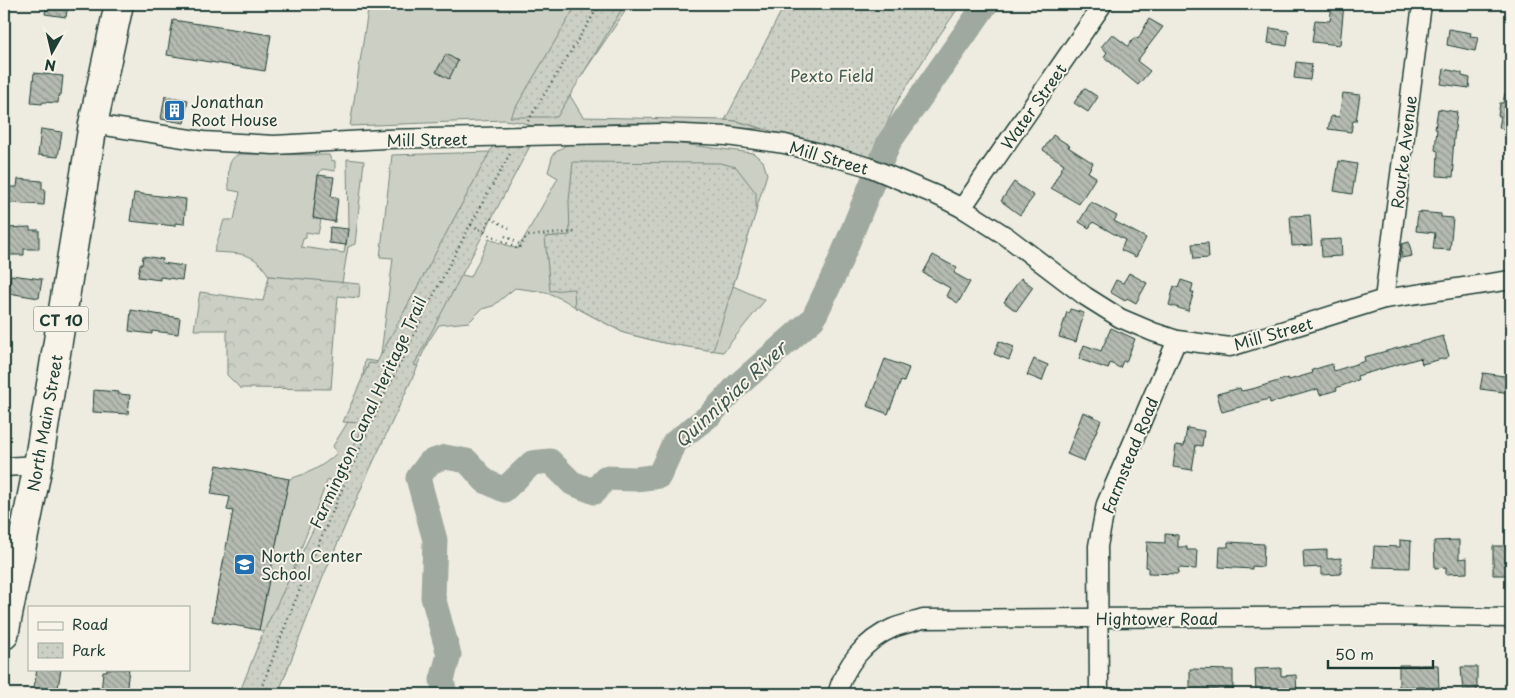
<svg xmlns="http://www.w3.org/2000/svg" width="1515" height="698" font-family="'Playpen Sans',sans-serif">
<style>
.grass{fill:#cccfc4;stroke:#76867c}
.forest{fill:url(#forest-crowns);stroke:#76867c}
.park{fill:url(#park-dots);stroke:#76867c}
.lines{fill:none;stroke-linecap:round;stroke-linejoin:round}
.river{stroke:#9fa99f;stroke-width:25}
.building{fill:url(#building-back-hatch);stroke:#1f3d34}
.street-casing{stroke:#1f3d34;stroke-width:21}
.highway-casing{stroke:#1f3d34;stroke-width:31}
.path{stroke:#1f3d34;stroke-width:2.5;stroke-dasharray:1 4;stroke-linecap:butt}
.street{stroke:#f7f3e8;stroke-width:18}
.highway{stroke:#f7f3e8;stroke-width:28}
.labels{text-anchor:middle;dominant-baseline:central;stroke-width:4;stroke-linejoin:round;paint-order:stroke}
.shield{fill:#f7f3e8;stroke:#60746a;stroke-width:1}
.shield-label{font-size:15px;font-weight:bold;fill:#1f3d34}
.park-label{font-size:16px;fill:#425a51;stroke:#f7f3e8}
.poi-label{font-size:16px;fill:#1f3d34;stroke:#f7f3e8;text-anchor:start}
.street-label{font-size:16px;fill:#1f3d34;stroke:#f7f3e8}
.water-label{font-size:18px;font-style:italic;fill:#3f584f;stroke:#f7f3e8}
</style>
<defs>
<pattern id="forest-crowns" width="20" height="18" patternUnits="userSpaceOnUse" patternTransform="scale(1.25)"><rect width="20" height="18" fill="#cccfc4"/><path d="M2 6a3 3 0 1 1 6 0M12 15a3 3 0 1 1 6 0" fill="none" stroke="#afb3a9"/></pattern>
<pattern id="park-dots" width="8" height="8" patternUnits="userSpaceOnUse" patternTransform="scale(1.25)"><rect width="8" height="8" fill="#cccfc4"/><path d="M2 2h.1M6 6h.1" fill="none" stroke="#afb3a9" stroke-width="1.8" stroke-linecap="round"/></pattern>
<pattern id="building-back-hatch" width="6" height="6" patternUnits="userSpaceOnUse" patternTransform="scale(1.25)"><rect width="6" height="6" fill="#b5bbb0"/><path d="M-1 5l2 2M0 0l6 6M5-1l2 2" fill="none" stroke="#939990"/></pattern>
</defs>
<rect width="100%" height="100%" fill="#eeece1"/>
<filter id="ink" filterUnits="userSpaceOnUse"><feTurbulence type="fractalNoise" baseFrequency=".02" numOctaves="2"/><feDisplacementMap in="SourceGraphic" scale="10" xChannelSelector="R" yChannelSelector="G"/><feConvolveMatrix kernelMatrix="1 2 1 2 8 2 1 2 1" color-interpolation-filters="sRGB"/></filter>
<g filter="url(#ink)">
<g class="grass">
<path d="M369,4H630L569,94L583,117L725,120L737,121L763,129L634,123L532,126L520,122L504,120L350,126Z"/>
<path d="M658,141L753,153L763,161L767,174L733,286L765,300L723,352L664,343L624,333L575,307L564,300L546,292L515,288L493,306L482,309L469,322L439,325L428,342L397,410L449,272L471,277L489,239L518,249L558,178L548,172L553,154L566,145L577,142Z"/>
<path d="M490,152L491,164L336,485L328,479L268,633L259,630L289,479C309,473 321,468 337,453L333,446L359,404L365,360L380,362L393,258L380,257L392,155Z"/>
<path d="M239,154L329,155L331,160L335,161V171L322,169L318,175L313,218L321,220L318,234L306,232V238L303,239L301,247L344,253L348,229L347,159L364,161L355,244L348,247L342,283L269,276C254,251 241,254 214,252C217,241 221,231 224,220H234L240,192L229,190C229,177 225,160 239,154Z"/>
</g>
<path class="forest" d="M269,276L360,284L359,298L338,296L331,389L240,388L227,375V330H194L200,292L263,301Z"/>
<g class="park">
<path d="M577,4H625L557,117H510Z"/>
<path d="M785,4H961L934,43L897,102L870,160L737,121L725,120Z"/>
<path d="M493,146H530L414,365L418,366L364,482L323,577L278,694H239L262,635L365,423L343,422L369,363L376,364Z"/>
<path d="M573,162L720,163L736,167L756,193V212L713,351L664,343L624,333L575,307L574,289L550,291L545,237L570,235L569,201Z"/>
</g>
<g class="lines">
<path class="river" d="M445,694L442,680L449,655L433,597L435,540L418,478L430,462L445,457L467,461L485,481L504,490L532,463L550,461L572,483L595,492L605,478L636,479L659,476L674,443L710,415L738,385L813,319L836,271L889,142L986,4"/>
</g>
<g class="building">
<path d="M47,4H68L66,17L45,14Z"/>
<path d="M1332,4H1344L1340,45L1312,42L1315,20L1330,21Z"/>
<path d="M1149,19L1163,27L1137,61L1150,71L1138,85L1104,57L1107,52L1101,47L1112,34L1128,46L1135,37L1138,39Z"/>
<path d="M173,20L271,35L265,71L167,55Z"/>
<path d="M1270,28L1289,31L1287,46L1268,43Z"/>
<path d="M1449,29L1471,33L1470,36L1478,37L1475,51L1447,45Z"/>
<path d="M446,54L458,61L449,79L436,72Z"/>
<path d="M1296,62L1312,64L1310,80L1294,78Z"/>
<path d="M1444,69L1462,73V76L1470,78L1469,88L1441,84Z"/>
<path d="M34,73L63,76L61,95L59,94L58,103L43,102L42,104L31,103Z"/>
<path d="M1084,88L1098,97L1088,112L1074,103Z"/>
<path d="M1343,93L1360,95L1356,121H1353L1351,132L1328,129L1331,116L1339,117Z"/>
<path d="M1505,93H1511V130L1499,128L1501,116H1498L1500,103H1503Z"/>
<path d="M165,96L188,100L184,123L161,119Z"/>
<path d="M1438,109L1457,112L1454,138L1452,166H1454L1453,177L1437,176L1438,151L1435,150L1437,129H1435Z"/>
<path d="M41,129L62,132L58,157L38,155Z"/>
<path d="M1053,135L1070,146L1068,147L1093,163L1088,172L1096,177L1079,204L1051,188L1064,164L1043,150Z"/>
<path d="M1339,161L1357,164L1352,194L1334,191Z"/>
<path d="M318,175L334,177L331,197L338,198L335,222L313,218Z"/>
<path d="M18,179L42,181V189H45L44,205L9,203L10,187H17Z"/>
<path d="M1014,182L1034,196L1020,215L1001,201Z"/>
<path d="M134,193L186,199L184,224L175,223V226L130,221Z"/>
<path d="M1091,202L1117,216L1114,221L1146,238L1136,257L1121,250L1125,240L1093,222L1089,228L1079,222Z"/>
<path d="M1418,212L1441,214V217L1453,218L1450,250L1433,249L1435,233L1416,231Z"/>
<path d="M1310,215L1312,245L1292,246L1290,216Z"/>
<path d="M30,227V230H39V249H24V255H6L5,228Z"/>
<path d="M330,227L348,229L346,245L329,243Z"/>
<path d="M1341,239L1342,256L1322,257L1321,240Z"/>
<path d="M1409,242L1412,256L1401,258L1402,244Z"/>
<path d="M1208,243L1209,258L1194,259L1192,244Z"/>
<path d="M933,255L957,268L954,273L970,282L958,303L946,296L950,288L923,273Z"/>
<path d="M143,256L163,259L162,263L184,266L182,280L160,277V280L138,277L140,264L142,265Z"/>
<path d="M1129,273L1147,283L1136,303L1127,298L1125,301L1110,292L1116,280L1123,283Z"/>
<path d="M11,275L42,279L39,298L8,293Z"/>
<path d="M1021,278L1033,287L1016,311L1004,302Z"/>
<path d="M1181,280L1193,284L1191,292H1194L1188,311L1169,305L1174,286L1178,288Z"/>
<path d="M1070,309L1084,313L1076,342L1059,337L1067,312L1069,313Z"/>
<path d="M131,310L180,318L178,334L152,331V334L129,331Z"/>
<path d="M1111,328L1135,339L1126,362L1123,361L1120,368L1110,363L1108,369L1079,359L1084,345L1101,351Z"/>
<path d="M1443,336L1449,356L1446,358L1422,364L1420,358L1357,376L1358,380L1336,388L1337,390L1320,395L1318,389L1270,403L1269,399L1222,412L1217,394L1240,388L1241,391L1252,389L1288,378L1289,380L1313,373L1312,370L1332,364L1334,371L1365,361L1364,357Z"/>
<path d="M999,341L1014,347L1009,360L994,354Z"/>
<path d="M885,359L909,368L904,382L901,381L888,414L867,406Z"/>
<path d="M1034,359L1048,365L1042,381L1027,375Z"/>
<path d="M1483,373L1511,377V393L1480,389Z"/>
<path d="M94,390L119,392L118,394L130,395L128,414L93,412Z"/>
<path d="M1083,412L1101,420L1084,461L1067,454Z"/>
<path d="M1187,428L1204,431L1202,446L1196,445L1192,470L1173,467L1176,445L1184,446Z"/>
<path d="M217,465L289,479L259,630L212,621L233,511L227,510L230,497L211,494Z"/>
<path d="M1165,534L1178,535V547H1187V550H1197L1196,569L1179,568L1178,574L1148,573V567H1146L1147,542L1165,543Z"/>
<path d="M1400,540L1411,541L1410,568L1373,567L1374,546L1400,547Z"/>
<path d="M1459,540V559L1467,558V573L1446,574V567L1435,568L1434,541Z"/>
<path d="M1228,542L1264,544L1263,567L1252,566V569L1219,567L1220,547H1228Z"/>
<path d="M1493,546H1506V549H1511V575H1493Z"/>
<path d="M1327,550V559L1341,558V574L1321,575V567L1304,568L1303,551Z"/>
<path d="M1399,665H1438L1439,689H1425V687H1399Z"/>
<path d="M1461,667H1477V694H1463Z"/>
<path d="M1281,668V676L1296,675L1297,694H1256L1255,669Z"/>
<path d="M37,669H61L57,694H33Z"/>
<path d="M107,669H129L126,694H101L103,671H107Z"/>
<path d="M1190,669L1233,670V694H1218V690H1190Z"/>
</g>
<g class="lines">
<defs>
<g id="street">
<path d="M93,124L203,141L274,145L384,139L663,133L727,136L785,144L816,152L869,167L938,196L962,208L1006,236L1085,296L1120,318L1153,332L1177,340L1230,347L1384,299L1511,280"/>
<path d="M962,208L1103,4"/>
<path d="M1384,299L1422,4"/>
<path d="M4,467L38,465"/>
<path d="M837,694C845,665 865,640 893,628C903,624 913,622 923,619L1383,616L1511,618"/>
<path d="M1099,694L1098,546L1106,504L1177,340"/>
</g>
<path id="highway" d="M4,635L38,465L93,124L119,4"/>
</defs>
<use href="#street" class="street-casing"/>
<use href="#highway" class="highway-casing"/>
<g class="path">
<path d="M528,121L600,4"/>
<path d="M471,225L518,249L527,236L575,232"/>
<path d="M484,231L490,218L509,228"/>
<path d="M505,236L521,245"/>
<path d="M259,694C282,634 305,574 331,515C384,391 444,269 511,152"/>
</g>
<use href="#street" class="street"/>
<use href="#highway" class="highway"/>
</g>
</g>
<defs>
<symbol id="building-square" viewBox="-11 -11 22 22"><rect x="-9" y="-9" width="18" height="18" rx="4" fill="#1f6fb2" stroke="#f7f3e8"/><path d="M-4-6H4V6H1V3H-1V6H-4ZM-2.5-4.3h1.7v1.8h-1.7ZM.8-4.3h1.7v1.8H.8ZM-2.5-1h1.7V.8h-1.7ZM.8-1h1.7V.8H.8Z" fill="#fff"/></symbol>
<symbol id="school-square" viewBox="-11 -11 22 22"><rect x="-9" y="-9" width="18" height="18" rx="4" fill="#1f6fb2" stroke="#f7f3e8"/><path d="M0-5L7-2L0 1L-7-2ZM-4 1L0 2.5L4 1V4Q0 6-4 4Z" fill="#fff"/></symbol>
</defs>
<g fill-rule="evenodd">
<use href="#building-square" x="162" y="98" width="25" height="25"/>
<use href="#school-square" x="232" y="552" width="25" height="25"/>
</g>
<g class="labels">
<rect class="shield" x="33.5" y="306.5" width="55" height="25" rx="4"/>
<g class="shield-label">
<text x="61" y="319">CT 10</text>
</g>
<g class="park-label">
<text x="832" y="75">Pexto Field</text>
</g>
<g class="poi-label">
<text x="191" y="101">Jonathan<tspan x="191" dy="18">Root House</tspan></text>
<text x="261" y="555">North Center<tspan x="261" dy="18">School</tspan></text>
</g>
<g class="street-label">
<text transform="translate(1033 106) rotate(-55)">Water Street</text>
<text transform="translate(427 139) rotate(-1)">Mill Street</text>
<text transform="translate(1403 152) rotate(-83)">Rourke Avenue</text>
<text transform="translate(829 157) rotate(16)">Mill Street</text>
<text transform="translate(1273 333) rotate(-16)">Mill Street</text>
<text transform="translate(367 412) rotate(-65)">Farmington Canal Heritage Trail</text>
<text transform="translate(44 423) rotate(-80)">North Main Street</text>
<text transform="translate(1129 455) rotate(-68)">Farmstead Road</text>
<text x="1157" y="618">Hightower Road</text>
</g>
<g class="water-label">
<text transform="translate(730 394) rotate(-43)">Quinnipiac River</text>
</g>
</g>
<rect width="1515" height="698" fill="none" stroke="#f7f3e8" stroke-width="20"/>
<rect x="10" y="10" width="1495" height="678" fill="none" stroke="#1f3d34" stroke-width="2" filter="url(#ink)"/>
<rect x="28" y="606" width="162" height="65" fill="#f7f3e8" stroke="#a1aaa0"/>
<rect x="38" y="622" width="25" height="8" fill="#f7f3e8" stroke="#a1aaa0"/>
<text x="72" y="630" font-size="15" fill="#1f3d34">Road</text>
<rect x="38" y="643" width="25" height="15" fill="url(#park-dots)" stroke="#a1aaa0"/>
<text x="72" y="656" font-size="15" fill="#1f3d34">Park</text>
<g transform="translate(52 52) rotate(188)" stroke="#f7f3e8" stroke-width="4" paint-order="stroke">
<path d="M0-4L9 19L0 12L-9 19Z" fill="#1f3d34"/>
<text y="-8" font-size="14" font-weight="bold" text-anchor="middle" fill="#1f3d34">N</text>
</g>
<path d="M1328 660v8h105v-8" fill="none" stroke="#1f3d34" stroke-width="2.5"/>
<text x="1335" y="660" font-size="15" fill="#1f3d34" stroke="#f7f3e8" stroke-width="4" paint-order="stroke">50 m</text>
</svg>
